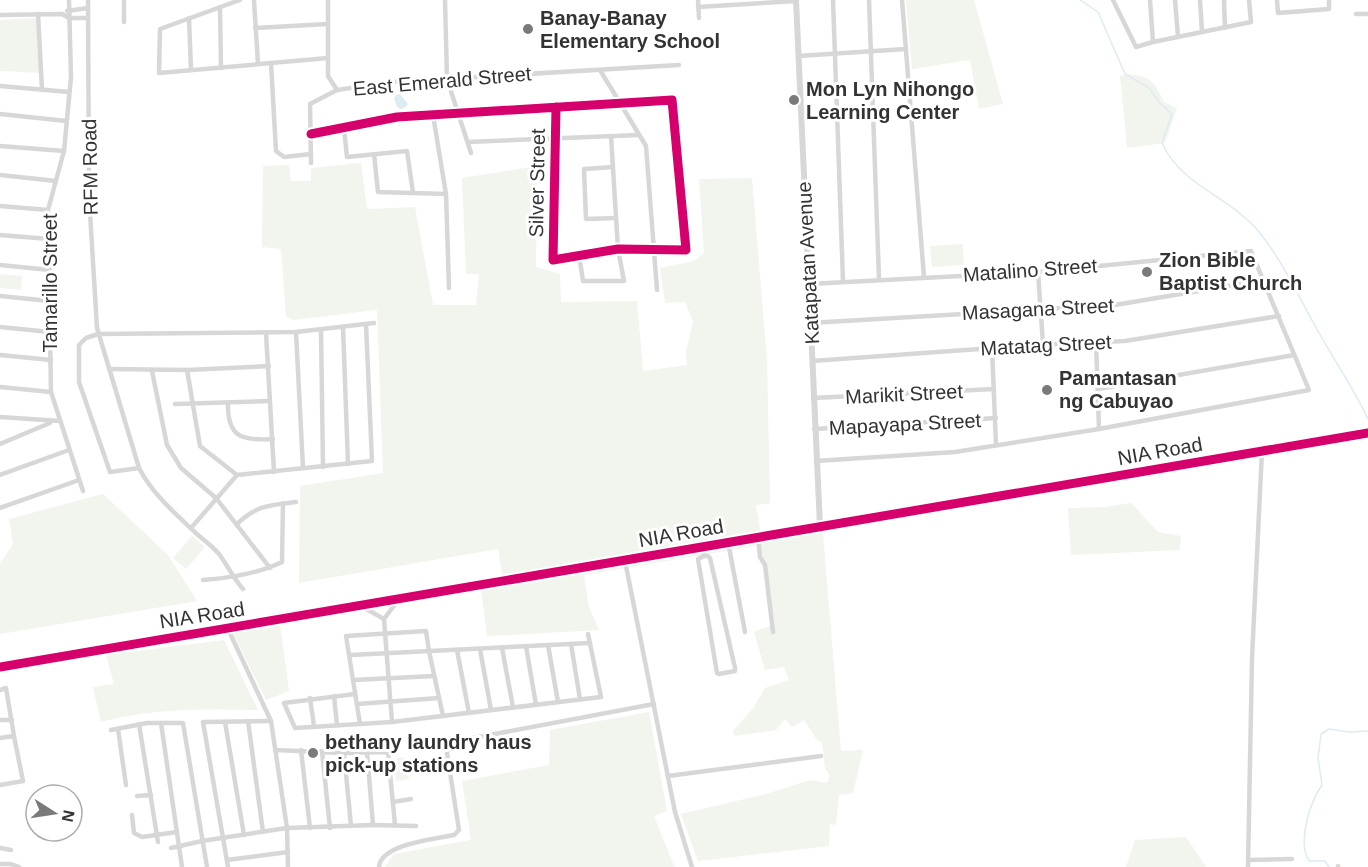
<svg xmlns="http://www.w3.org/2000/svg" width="1368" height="867" font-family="Helvetica,sans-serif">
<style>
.green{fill:#f1f5ed}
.water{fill:#ddebf3}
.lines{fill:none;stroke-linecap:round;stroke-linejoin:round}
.stream{stroke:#ddebf3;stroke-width:1.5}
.minor{stroke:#d7d7d7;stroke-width:4.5}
.tertiary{stroke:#d7d7d7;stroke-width:6}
.cycleway-casing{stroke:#fff;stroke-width:13}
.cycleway{stroke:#d6006c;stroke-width:9}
.poi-dot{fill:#7a7a7a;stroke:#fff;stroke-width:2}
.labels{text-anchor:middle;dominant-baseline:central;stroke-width:6;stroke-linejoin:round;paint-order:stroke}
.poi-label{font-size:20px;font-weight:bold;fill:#333;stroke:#fff;text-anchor:start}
.street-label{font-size:20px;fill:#333;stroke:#fff}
</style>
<rect width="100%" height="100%" fill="#fff"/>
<g class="green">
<path d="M906,0H974L1003,104L979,109L970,60L912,69Z"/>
<path d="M37,18L40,73L0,71V20Z"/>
<path d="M1128,74C1152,77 1154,81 1164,102L1177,108L1165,143L1127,148L1120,76Z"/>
<path d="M361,163L367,209L415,207L433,305H476L479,274H466L462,178L537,166L536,267L560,274L561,302L637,301L643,371L687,365L686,352L693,321L685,302L665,303L660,268C678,263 690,266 704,253L699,179L752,178L767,360L770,503L756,505L762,540L817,530L823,534L841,751L863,750L853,793L839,795L836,825L830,824L829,846L698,861L681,814L766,794L810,780L827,783L830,776L825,768L822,742L817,740L804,720L792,727L785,719L776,730L734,736L733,731L754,707L765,688L789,680L784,667L765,670L754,632L772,625L761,545L584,575L589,608L599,630L487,636L481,589L504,585L498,549L299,583L300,486L383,473L377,310L293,320L286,316L281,249L262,247L263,166L289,165L291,181H311V168Z"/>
<path d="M963,244L964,265L932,267L930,246Z"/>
<path d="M0,274L22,276L21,290L0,288Z"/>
<path d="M103,494L168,555L197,601L0,634V564L13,544L9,519Z"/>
<path d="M1131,503L1158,532L1181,536L1180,550L1071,555L1068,508L1104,507Z"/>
<path d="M192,536L205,547L186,569L173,558Z"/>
<path d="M280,624L289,691L266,700L232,631Z"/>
<path d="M224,640L258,710C205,709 153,708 101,722L93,687L114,684L106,655Z"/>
<path d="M649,712L667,811L654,816L674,866L677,867H385L394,854L471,840L462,781L549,765L550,730Z"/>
<path d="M405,757L409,779L396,781L392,759Z"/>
<path d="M1186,837L1206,867H1126L1135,840Z"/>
</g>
<path class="water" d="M400,94L408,104L406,107L401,109L397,107L394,98L396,95Z"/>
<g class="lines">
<g class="stream">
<path d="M1080,0L1098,12L1125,74L1149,88L1160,103L1172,114L1162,143C1181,186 1231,197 1259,232C1283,261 1299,298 1318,331C1334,360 1354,389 1368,419"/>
<path d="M0,662L625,555"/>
<path d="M1329,867L1325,861H1309C1297,842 1310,802 1322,785L1318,758L1321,734L1329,729L1349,732L1368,731"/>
</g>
<g class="minor">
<path d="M69,0L71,77L64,151L48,210L51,392L83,491"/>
<path d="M88,0L89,196L97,328L139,468C153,495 176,514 198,535C205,541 213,547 219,554C228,566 233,578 243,589"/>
<path d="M124,0V22"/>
<path d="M240,0L160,29L159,73L328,58"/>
<path d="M254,0L258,64"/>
<path d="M328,0V76L337,90"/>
<path d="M445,0L447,79L471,153"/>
<path d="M698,0L699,18"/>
<path d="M833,0L843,281"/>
<path d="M869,0L879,279"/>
<path d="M902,0L924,277"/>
<path d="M1113,0L1136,47L1153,42L1251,22L1249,0"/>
<path d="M1150,0L1153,42"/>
<path d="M1175,0L1178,37"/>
<path d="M1200,0L1202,32"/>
<path d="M1224,0L1225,28"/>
<path d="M1277,0L1278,13L1329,9V0"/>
<path d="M220,7L221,68"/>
<path d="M698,7L796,1"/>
<path d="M67,11L88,8"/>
<path d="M38,14L42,90"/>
<path d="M1356,14H1368"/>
<path d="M0,15L62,14L69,18H88"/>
<path d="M189,18L191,70"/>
<path d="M255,28L328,24"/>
<path d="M798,56L906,49"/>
<path d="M271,63L276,151L284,157L311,154"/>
<path d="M600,70L646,146L657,290"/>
<path d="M0,86L69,92"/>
<path d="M0,114L66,121"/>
<path d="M433,115L446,194L449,288"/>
<path d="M344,128L347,157L407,151L413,193"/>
<path d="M311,134L397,117L672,100L686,250L618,249L553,260L556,107"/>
<path d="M468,142L639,135"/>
<path d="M0,146L64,151"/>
<path d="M374,154L378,192L446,194"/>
<path d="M311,163L310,104L337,90L392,82L679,65"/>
<path d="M613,167L584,169L586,219L616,218"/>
<path d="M0,175L56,181"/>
<path d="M0,206L48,210"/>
<path d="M0,235L49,239"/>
<path d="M579,255L583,281H624L618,249L611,136"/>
<path d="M0,265L50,270"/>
<path d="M1038,272L1043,344"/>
<path d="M809,284L1038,272L1251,251L1309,390L1099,429L955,452L816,461"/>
<path d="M0,296L50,301"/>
<path d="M810,323L1115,305L1264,280"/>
<path d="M0,327L50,332"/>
<path d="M343,327L348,464"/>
<path d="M321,330L323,467"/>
<path d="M296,332L303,468"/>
<path d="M266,333L274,472"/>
<path d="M1096,342L1099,429"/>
<path d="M992,348L996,445"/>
<path d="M0,355L51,360"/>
<path d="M812,361L1036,345L1125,341L1279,316"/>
<path d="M109,369L187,370L269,366"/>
<path d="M187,370L200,446L237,475"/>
<path d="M152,371L167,445L181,468L216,498L270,568"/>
<path d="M0,387L51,392"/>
<path d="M1098,389L1294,355"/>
<path d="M813,398L994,389"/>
<path d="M228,403C227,438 243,441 273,439"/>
<path d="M175,404L270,401"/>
<path d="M0,417L60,421"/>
<path d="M814,429L996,418"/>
<path d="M0,444L50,423"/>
<path d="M139,468L110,472L79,382V345L86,338L98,334L296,332L374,323"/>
<path d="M0,475L69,450"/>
<path d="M0,508L79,480"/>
<path d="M237,524C257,505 270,505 296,502"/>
<path d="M191,528L237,475L372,461L366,324"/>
<path d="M758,537L760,557L765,565L773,632"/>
<path d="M728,542L745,632"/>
<path d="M702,547L704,556H708L710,558L735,668V671L719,674L717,673L698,559L704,556"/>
<path d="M625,561L675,812L692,867"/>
<path d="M203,580C231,578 257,574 282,562L283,503"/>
<path d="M361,606L384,619L399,599"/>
<path d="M384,619L392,722"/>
<path d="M228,629L271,721L287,828L288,867"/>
<path d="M571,644L580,699"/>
<path d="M548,645L558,702"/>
<path d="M526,646L536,705"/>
<path d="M502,648L513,707"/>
<path d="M480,649L491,710"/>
<path d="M457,650L469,713"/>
<path d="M351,655L590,643"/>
<path d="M353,680L434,676"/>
<path d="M0,690L6,688L14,736"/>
<path d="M355,694L284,703L295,728L392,722L601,697L588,634"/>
<path d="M334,696L337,725"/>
<path d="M310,698L314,726"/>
<path d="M357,704L439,698"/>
<path d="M0,720H12"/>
<path d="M248,721L263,832"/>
<path d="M225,722L244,835"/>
<path d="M161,723L182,867"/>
<path d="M139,724L158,842"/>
<path d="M360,724L346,636L426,631L429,651L443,716"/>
<path d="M118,729L126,785"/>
<path d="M111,730L147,723H183L207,867"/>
<path d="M0,738L14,736L23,781L0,785"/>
<path d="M275,750L344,753L388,752L395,825"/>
<path d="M301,750L310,828"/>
<path d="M322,751L330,828"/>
<path d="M367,752L373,825"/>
<path d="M344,753L351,826"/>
<path d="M668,776L821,756"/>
<path d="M137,796L151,795"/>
<path d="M393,802L411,799"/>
<path d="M132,815L134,833L142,837L177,832"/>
<path d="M0,848L11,850"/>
<path d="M171,848L202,841L287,828L373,825L416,826"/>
<path d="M227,860L288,852"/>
<path d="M1248,860L1292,859"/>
<path d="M0,864H11L19,867"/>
<path d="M1338,866V867"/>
<path d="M228,867L203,722L271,721"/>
<path d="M379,867C381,844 435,839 454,835L459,830L447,753L452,742L654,704"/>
<path d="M1248,867L1252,658L1262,451"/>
</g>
<g class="tertiary">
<path d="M796,0L820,526"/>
<path d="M0,667L1368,433"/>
</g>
<defs>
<g id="cycleway">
<path d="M311,134L397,117L672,100L686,250L618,249L553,260L556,107"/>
<path d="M0,667L1368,433"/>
</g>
</defs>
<use href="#cycleway" class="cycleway-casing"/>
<use href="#cycleway" class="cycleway"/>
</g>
<g class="poi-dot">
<circle cx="528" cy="29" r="6"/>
<circle cx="794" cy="100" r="6"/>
<circle cx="1147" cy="272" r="6"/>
<circle cx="1047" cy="390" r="6"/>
<circle cx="313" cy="753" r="6"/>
</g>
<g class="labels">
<g class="poi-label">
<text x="540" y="18">Banay-Banay<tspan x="540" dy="23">Elementary School</tspan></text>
<text x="806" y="89">Mon Lyn Nihongo<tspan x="806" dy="23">Learning Center</tspan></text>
<text x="1159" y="260">Zion Bible<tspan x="1159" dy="23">Baptist Church</tspan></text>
<text x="1059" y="378">Pamantasan<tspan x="1059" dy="23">ng Cabuyao</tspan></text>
<text x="325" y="742">bethany laundry haus<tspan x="325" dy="23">pick-up stations</tspan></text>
</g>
<g class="street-label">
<text transform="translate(442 81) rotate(-5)">East Emerald Street</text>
<text transform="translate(90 167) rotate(-91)">RFM Road</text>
<text transform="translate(537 183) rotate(-89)">Silver Street</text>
<text transform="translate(808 263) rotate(-93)">Katapatan Avenue</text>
<text transform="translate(1030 270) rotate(-4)">Matalino Street</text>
<text transform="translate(50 283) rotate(-90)">Tamarillo Street</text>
<text transform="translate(1038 309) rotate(-3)">Masagana Street</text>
<text transform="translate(1046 345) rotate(-3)">Matatag Street</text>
<text transform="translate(904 394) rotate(-3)">Marikit Street</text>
<text transform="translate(905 424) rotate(-3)">Mapayapa Street</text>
<text transform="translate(1160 451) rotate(-10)">NIA Road</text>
<text transform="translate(681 533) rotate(-10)">NIA Road</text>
<text transform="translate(202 615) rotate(-9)">NIA Road</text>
</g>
</g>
<g transform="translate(54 813) rotate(102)"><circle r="28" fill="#ffffff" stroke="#adadad" stroke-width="1.5"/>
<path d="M0-4.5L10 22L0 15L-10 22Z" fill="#7a7a7a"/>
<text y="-9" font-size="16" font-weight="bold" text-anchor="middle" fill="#333333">N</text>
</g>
</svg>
